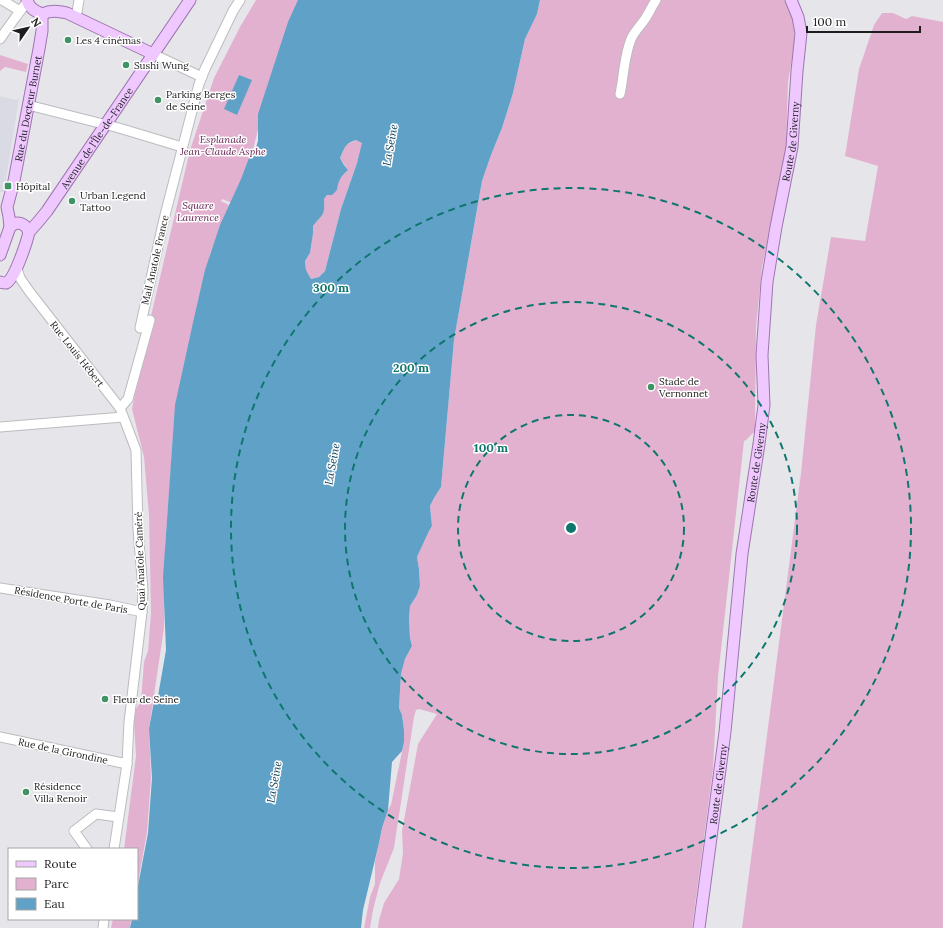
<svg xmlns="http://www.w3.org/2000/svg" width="943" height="928" font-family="Lora,serif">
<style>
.built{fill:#dadae5}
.green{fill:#e3b1d0}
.water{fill:#60a1c8;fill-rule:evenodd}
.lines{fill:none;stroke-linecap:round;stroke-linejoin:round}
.minor-casing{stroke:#bcbbbf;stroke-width:11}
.major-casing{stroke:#9e75b0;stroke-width:13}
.minor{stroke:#fff;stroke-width:9}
.major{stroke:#eec8ff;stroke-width:11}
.ring{fill:none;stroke:#0f766e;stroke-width:2;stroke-dasharray:7 5}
.poi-dot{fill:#3f9365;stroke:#fff;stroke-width:1.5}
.labels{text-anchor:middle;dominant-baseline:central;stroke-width:3;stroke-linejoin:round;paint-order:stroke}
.poi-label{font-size:10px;fill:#1d1d1e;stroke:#fff;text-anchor:start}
.street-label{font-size:10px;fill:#1d1d1e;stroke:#fff}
.park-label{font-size:10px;font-style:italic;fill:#662052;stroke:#fff}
.water-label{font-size:11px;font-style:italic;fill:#003852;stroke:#fff}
.centre{fill:#0f766e;stroke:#fff;stroke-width:2}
.ring-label{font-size:12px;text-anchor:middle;font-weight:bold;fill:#0f766e;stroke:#fff;stroke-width:3;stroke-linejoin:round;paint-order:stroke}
</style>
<rect width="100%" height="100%" fill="#e6e6ea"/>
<path class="built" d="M0,96L16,100L19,98L4,192H0Z"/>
<g class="green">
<path d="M256,0H299L264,105L252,154L232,203L222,199L221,201L229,205L210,254L174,424L165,549L164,628L149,729L151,778L147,832L137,888V849H124L136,756L134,722L136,709L141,701L144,662L148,651L151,613L149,515L144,457L132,409L150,320L190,150L214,78L240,27Z"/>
<path d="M540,0H784L793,20L795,40L788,82L786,151L762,267L756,327L755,431L746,440L744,441L718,677L713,769L692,928H378L379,920L384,903L399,879L403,853L402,831L418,744L437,714L419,709L416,710L414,717L394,848L380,883L373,910L370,928H364L370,897L375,884V861L379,843L382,828L388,810L391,805L404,742V730L402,715L399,708L401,674L405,659L412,646L410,638L409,618L410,606L417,595L420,586L419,569L417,557L429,531L432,526L430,506L434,498L441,487L454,340L482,181L491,155L502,128L513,93L525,39L537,14Z"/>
<path d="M882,13H893L906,19L912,16L943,22V928H742L801,473L816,325L831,237L865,241L878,166L845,156L859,69L874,25Z"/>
<path d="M0,55L28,64L26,72L5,67L0,71Z"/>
<path d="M356,140L363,143L357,163L341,209L325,271L319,277L311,279L306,270L305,261L310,253L313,234V226C323,213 325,217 324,199L342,176L348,170L340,158L346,145Z"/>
<path d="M113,919H131L130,928H111Z"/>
</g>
<g class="water">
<path d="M298,0H540L537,14L525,39L513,93L502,128L491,155L482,181L454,340L441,487L434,498L430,506L432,526L429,531L417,557L419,569L420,586L417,595L410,606L409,618L410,638L412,646L405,659L401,674L399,708L402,715L404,730V742L402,751L392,762L388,810L382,828L379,843L363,910L361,928H130L132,919H137V891L148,833L152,778L149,729L154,701L158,696L166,650L163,577L175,405L194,318L205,270L220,225L241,179L249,158L254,154L258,141V114L288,22ZM356,140L362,143L357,163L341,209L325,271L319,277L311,279L306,270L305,261L310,253L313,234V226C323,213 325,217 324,199L327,195H332L337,190C338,181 341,176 348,170L344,165L340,158C345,148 344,144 356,140Z"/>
<path d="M239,75L252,80L237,115L224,109Z"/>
</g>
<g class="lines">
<defs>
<g id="minor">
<path d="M2,0L20,11"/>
<path d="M75,16L77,12L79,0"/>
<path d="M0,39L15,18L27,2"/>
<path d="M153,54L202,77"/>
<path d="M620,94C624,76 624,54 632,37C636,30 641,25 645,19C649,13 652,6 656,0"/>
<path d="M28,105L119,128L182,147"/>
<path d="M17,268L20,278L29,291L120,408L136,450L138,530L143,590L142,612L129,722L127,764L114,849"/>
<path d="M120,408L128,399L150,320L140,328L164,219L199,84L205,69L233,11L240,0"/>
<path d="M0,427L123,417"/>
<path d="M0,588L110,605L142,612"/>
<path d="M0,737L127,764"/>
<path d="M87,849L74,831L96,814L118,817"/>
<path d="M103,928L104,919"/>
</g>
<g id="major">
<path d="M27,0C29,8 35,11 42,14C51,10 58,11 67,13L153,54"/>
<path id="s1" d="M10,227L9,217L7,207L14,181L39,49L42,31V14"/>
<path id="s2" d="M29,232L38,222L47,211L190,0"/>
<path d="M0,255L10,227C17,220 25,223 29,232C27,241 15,279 6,283C4,283 2,283 0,282"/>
<path id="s3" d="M699,928L725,732L742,554L759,444L764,405L762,355L767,282L776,227L792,147L797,71L801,33L798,17L791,0"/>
</g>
</defs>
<use href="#minor" class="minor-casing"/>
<use href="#major" class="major-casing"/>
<use href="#minor" class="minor"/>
<use href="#major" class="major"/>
</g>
<g class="ring">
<circle cx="571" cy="528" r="113"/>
<circle cx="571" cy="528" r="226"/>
<circle cx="571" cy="528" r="340"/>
</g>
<g class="poi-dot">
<circle cx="68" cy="40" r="4"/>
<circle cx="126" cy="65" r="4"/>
<circle cx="158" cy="100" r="4"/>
<rect x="4" y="182" width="8" height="8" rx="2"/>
<circle cx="72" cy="201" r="4"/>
<circle cx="651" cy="387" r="4"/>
<circle cx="105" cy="699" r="4"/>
<circle cx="26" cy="792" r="4"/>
</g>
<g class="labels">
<g class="poi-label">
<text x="76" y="40">Les 4 cinémas</text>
<text x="134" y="65">Sushi Wung</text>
<text x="166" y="94">Parking Berges<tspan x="166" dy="12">de Seine</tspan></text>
<text x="16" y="186">Hôpital</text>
<text x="80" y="195">Urban Legend<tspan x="80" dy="12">Tattoo</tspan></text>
<text x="659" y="381">Stade de<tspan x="659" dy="12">Vernonnet</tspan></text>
<text x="113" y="699">Fleur de Seine</text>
<text x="34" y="786">Résidence<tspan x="34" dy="12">Villa Renoir</tspan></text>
</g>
<g class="street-label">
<text stroke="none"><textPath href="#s1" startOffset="121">Rue du Docteur Burnet</textPath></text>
<text stroke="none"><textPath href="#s2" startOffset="116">Avenue de l'Île-de-France</textPath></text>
<text stroke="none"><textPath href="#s3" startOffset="793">Route de Giverny</textPath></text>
<text transform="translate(155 260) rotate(-77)">Mail Anatole France</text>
<text transform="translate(77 354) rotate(52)">Rue Louis Hébert</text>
<text stroke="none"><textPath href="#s3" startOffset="469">Route de Giverny</textPath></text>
<text transform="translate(140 561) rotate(-92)">Quai Anatole Caméré</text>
<text transform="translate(71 600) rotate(10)">Résidence Porte de Paris</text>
<text transform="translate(63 751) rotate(12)">Rue de la Girondine</text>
<text stroke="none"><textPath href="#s3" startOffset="145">Route de Giverny</textPath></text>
</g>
<g class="park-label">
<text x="223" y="139">Esplanade<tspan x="223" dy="12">Jean-Claude Asphe</tspan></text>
<text x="198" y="205">Square<tspan x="198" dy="12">Laurence</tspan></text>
</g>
<g class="water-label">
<text transform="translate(390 145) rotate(-80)">La Seine</text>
<text transform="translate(332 464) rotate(-80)">La Seine</text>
<text transform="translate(274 782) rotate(-80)">La Seine</text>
</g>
</g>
<circle cx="571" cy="528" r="6" class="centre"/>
<g class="ring-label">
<text x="331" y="292">300 m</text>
<text x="411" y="372">200 m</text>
<text x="491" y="452">100 m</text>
</g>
<rect x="8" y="848" width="130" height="72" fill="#ffffff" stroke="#a5a5a5"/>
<rect x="16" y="861" width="20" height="6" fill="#eec8ff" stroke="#a5a5a5"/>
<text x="44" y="868" font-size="12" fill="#1d1d1e">Route</text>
<rect x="16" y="878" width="20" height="12" fill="#e3b1d0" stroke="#a5a5a5"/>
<text x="44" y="888" font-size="12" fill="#1d1d1e">Parc</text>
<rect x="16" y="898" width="20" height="12" fill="#60a1c8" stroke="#a5a5a5"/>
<text x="44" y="908" font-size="12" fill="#1d1d1e">Eau</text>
<g transform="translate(28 28) rotate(56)" stroke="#ffffff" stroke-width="3" paint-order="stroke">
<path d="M0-3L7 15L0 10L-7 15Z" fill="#1d1d1e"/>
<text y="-6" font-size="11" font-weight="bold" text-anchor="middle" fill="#1d1d1e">N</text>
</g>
<path d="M807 26v6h113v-6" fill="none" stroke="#1d1d1e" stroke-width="2"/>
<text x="813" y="26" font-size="12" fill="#1d1d1e" stroke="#ffffff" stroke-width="3" paint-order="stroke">100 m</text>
</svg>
